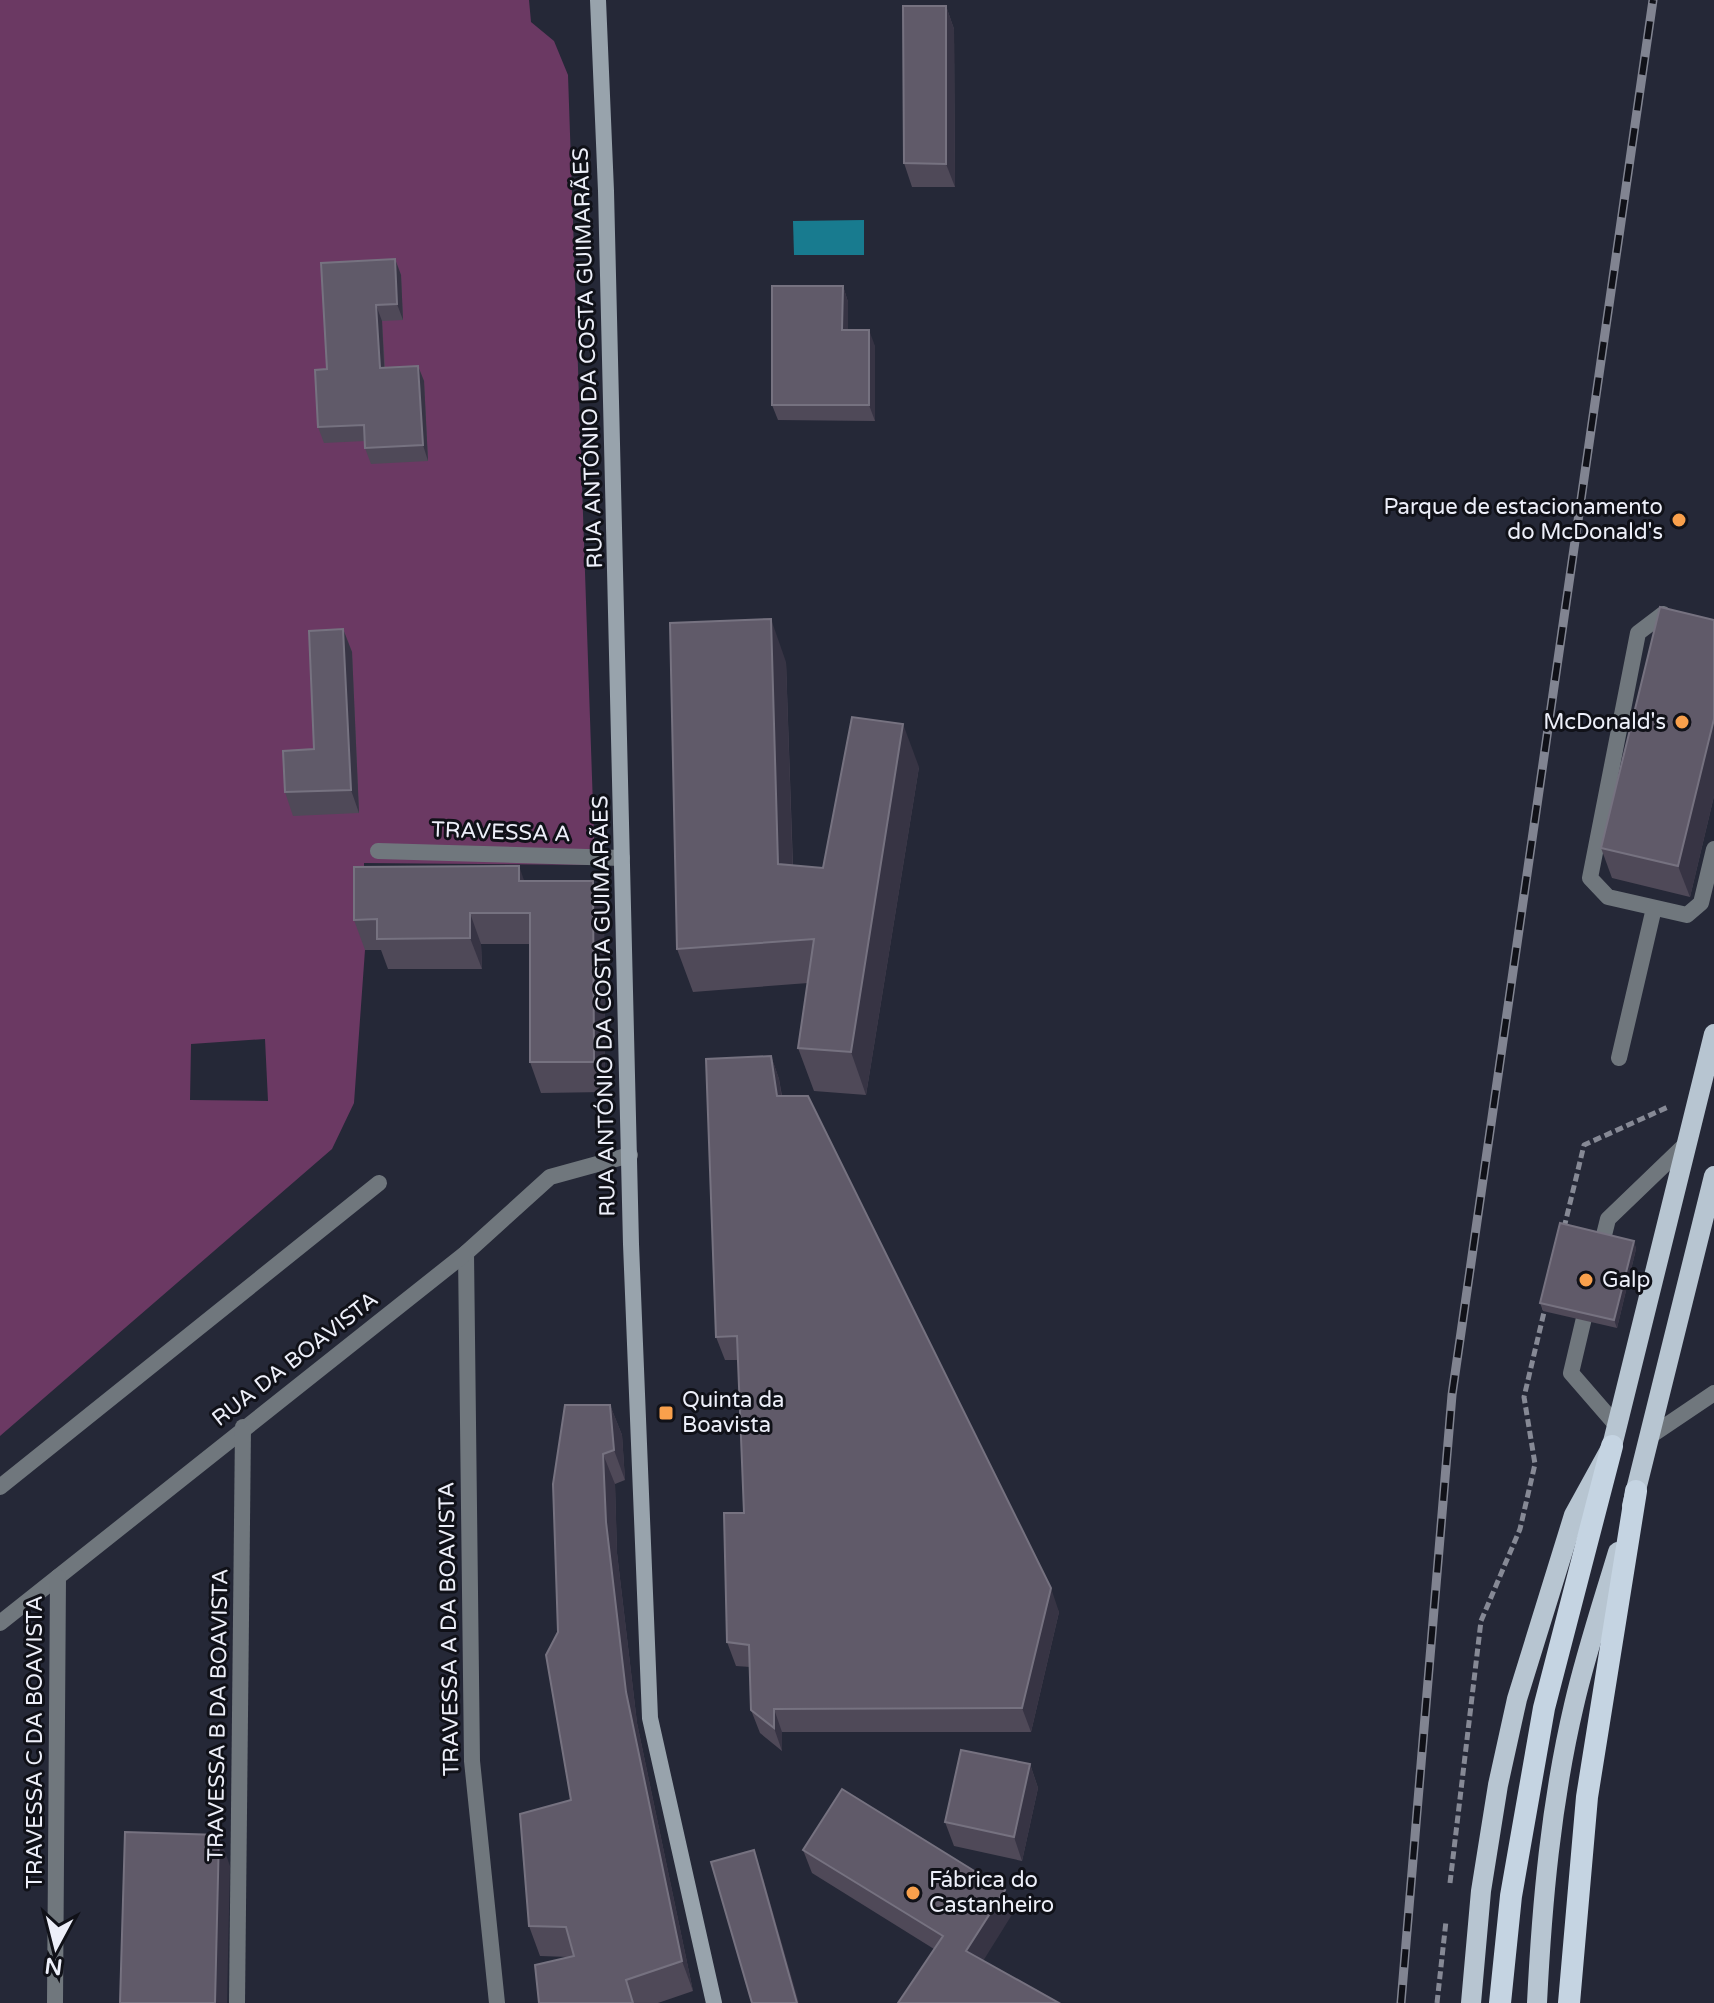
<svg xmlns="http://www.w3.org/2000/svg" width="1714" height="2003" font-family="'Varela Round',sans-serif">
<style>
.green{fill:#6b3963;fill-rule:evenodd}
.water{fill:#187b8f}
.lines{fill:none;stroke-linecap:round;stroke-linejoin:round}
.path{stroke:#868995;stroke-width:5;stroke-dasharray:8 4;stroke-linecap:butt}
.service{stroke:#70777d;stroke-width:16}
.minor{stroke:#70777d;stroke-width:16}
.secondary{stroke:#98a3ac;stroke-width:16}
.primary{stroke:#b7c5d1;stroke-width:20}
.trunk{stroke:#c5d4e2;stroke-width:22}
.rail-casing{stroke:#818491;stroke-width:9}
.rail{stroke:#101118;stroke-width:6;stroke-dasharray:18;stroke-linecap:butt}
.wall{fill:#4f4958}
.shaded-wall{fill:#373444}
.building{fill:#605a69;stroke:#767280;stroke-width:2}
.poi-dot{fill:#f9a04c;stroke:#101118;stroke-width:3}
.labels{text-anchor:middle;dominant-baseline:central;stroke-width:6;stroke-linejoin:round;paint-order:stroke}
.street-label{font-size:22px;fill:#edeff9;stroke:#101118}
.poi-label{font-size:22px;fill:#edeff9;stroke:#101118;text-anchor:start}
</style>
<rect width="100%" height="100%" fill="#252837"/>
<path class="green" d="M0,0H529L531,22L554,41L568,75L595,865L364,863L365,950L354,1103L332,1149L0,1436ZM265,1039L268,1101L190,1100L191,1044Z"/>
<path class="water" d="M864,220V255H794L793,221Z"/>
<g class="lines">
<g class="path">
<path d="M1564,1228L1584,1145L1668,1107"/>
<path d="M1450,1883L1481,1621L1520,1529L1535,1464L1524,1397L1545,1308"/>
<path d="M1437,2003L1446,1921"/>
</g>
<g class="service">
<path d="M1663,614L1638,633L1590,878L1608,897L1687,915L1701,903L1714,849"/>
<path d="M1619,1058L1654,908"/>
<path d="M1599,1255L1608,1219L1687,1143"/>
<path d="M1588,1301L1571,1373L1617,1426"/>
<path d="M1649,1437L1714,1393"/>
</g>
<g class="minor">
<path d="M378,851L622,858"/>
<path d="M466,1253L472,1761L497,2003"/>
<path d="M0,1487L379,1183"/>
<path d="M0,1623L466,1253L550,1177L630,1155"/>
<path d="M55,2003L58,1577"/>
<path d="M237,2003L243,1427"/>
</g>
<path class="secondary" d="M598,0L606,191L631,1244L650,1718L714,2003"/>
<g class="primary">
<path d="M1632,1506L1714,1176"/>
<path d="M1471,2003L1481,1891L1498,1785L1517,1699L1574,1515L1612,1446L1714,1034"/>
<path d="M1537,2003C1542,1902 1551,1803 1574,1705C1586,1653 1603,1602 1618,1552"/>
</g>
<g class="trunk">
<path d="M1500,2003L1511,1896L1544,1708L1612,1446"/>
<path d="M1569,2003L1587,1797L1636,1491"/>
</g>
<defs>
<path id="rail" d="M1401,2003L1452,1395L1653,0"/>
</defs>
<use href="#rail" class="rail-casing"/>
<use href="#rail" class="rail"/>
</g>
<g class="wall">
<path d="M946,6L954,29L955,187H912L904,163Z"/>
<path d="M395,259L401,275L403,320L382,321L385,367L418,366L424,381L428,461L371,464L365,448V441L324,443L318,427L327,369Z"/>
<path d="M843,286L848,302V330L875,346V421L778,420L772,405Z"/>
<path d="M1714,620V796L1690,897L1612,878L1601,848Z"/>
<path d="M343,629L352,652L359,813L293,816L285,792L314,749Z"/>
<path d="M786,662L793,866L823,868L919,767L866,1095L814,1091L798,1048L808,983L693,992L677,949Z"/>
<path d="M525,881L604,911L605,1092L541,1093L530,1062V944H481L482,969H388L381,950H365L354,920Z"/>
<path d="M771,1056L779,1079L782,1096L1059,1612L1031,1732H782V1751L760,1733L751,1710L750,1667L736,1666L727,1642L744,1513L738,1360H725L716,1337Z"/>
<path d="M1634,1241L1636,1249L1617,1328L1543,1311L1540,1303Z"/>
<path d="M610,1405L622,1435L625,1480L615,1484L617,1553L637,1723L693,1991L658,2003H539L569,1957L540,1956L529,1926L571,1800L558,1632Z"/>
<path d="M1030,1764L1038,1788L1022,1861L954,1846L945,1822Z"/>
<path d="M803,1850L1013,1913L934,1949L812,1873Z"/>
</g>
<g class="shaded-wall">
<path d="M946,6L954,29L955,187L946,164Z"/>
<path d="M395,259L401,275L403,320L397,304Z"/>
<path d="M843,286L848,302V346L842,330Z"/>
<path d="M376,305L382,321L385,384L380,368Z"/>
<path d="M869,330L875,346V421L869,405Z"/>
<path d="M418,366L424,381L428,461L423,445Z"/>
<path d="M771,619L786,662L794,907L778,864Z"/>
<path d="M343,629L352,652L359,813L351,790Z"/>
<path d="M1714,719V796L1690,897L1678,866Z"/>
<path d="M903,724L919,767L866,1095L851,1052Z"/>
<path d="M519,866L530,897L519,881Z"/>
<path d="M593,881L604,911L605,1092L594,1062Z"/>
<path d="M470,913L481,944L482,969L470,938Z"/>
<path d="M771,1056L779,1079L785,1119L777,1096Z"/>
<path d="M1634,1241L1636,1249L1617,1328L1614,1320Z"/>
<path d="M610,1405L622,1435L625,1480L614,1450Z"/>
<path d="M603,1454L615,1484L617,1553L637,1723L693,1991L682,1961L626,1692L606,1522Z"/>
<path d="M1051,1588L1059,1612L1031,1732L1022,1708Z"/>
<path d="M774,1709L782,1732V1751L774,1728Z"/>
<path d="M1030,1764L1038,1788L1022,1861L1014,1837Z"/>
<path d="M219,1835L230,1866L227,2003H215Z"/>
<path d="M754,1850L762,1874L799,2003H797Z"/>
<path d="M1005,1890L1013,1913L975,1974L966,1951Z"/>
</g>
<g class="building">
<path d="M903,6H946V164L904,163Z"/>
<path d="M395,259L397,304L376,305L380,368L418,366L423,445L365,448L364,425L318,427L315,370L327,369L321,263Z"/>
<path d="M772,286H843L842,330H869V405H772Z"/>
<path d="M1660,607L1714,620V719L1678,866L1601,848Z"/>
<path d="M771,619L778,864L823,868L852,717L903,724L851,1052L798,1048L814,939L677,949L670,623Z"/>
<path d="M343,629L351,790L285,792L283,751L314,749L309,631Z"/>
<path d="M519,866V881H593L594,1062H530V913H470V938L377,939V919L354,920V867Z"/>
<path d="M771,1056L777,1096H808L1051,1588L1022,1708L774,1709V1728L751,1710L749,1645L727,1642L724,1513H744L737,1336L716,1337L706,1059Z"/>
<path d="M1560,1223L1634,1241L1614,1320L1540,1303Z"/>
<path d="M565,1405H610L614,1450L603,1454L606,1522L626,1692L682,1961L626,1980L633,2003H539L535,1965L574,1956L566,1927L529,1926L520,1814L571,1800L546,1655L558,1632L553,1484Z"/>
<path d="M961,1750L1030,1764L1014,1837L945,1822Z"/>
<path d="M842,1789L1005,1890L966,1951L1059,2003H898L943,1936L803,1850Z"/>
<path d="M125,1832L219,1835L215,2003H120Z"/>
<path d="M754,1850L797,2003H752L711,1862Z"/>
</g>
<g class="poi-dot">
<circle cx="1679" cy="520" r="8"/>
<circle cx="1682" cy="722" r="8"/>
<circle cx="1586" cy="1280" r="8"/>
<rect x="658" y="1405" width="16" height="16" rx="4"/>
<circle cx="913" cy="1893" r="8"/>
</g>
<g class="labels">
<g class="street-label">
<text transform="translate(588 358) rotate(-92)">RUA ANTÓNIO DA COSTA GUIMARÃES</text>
<text transform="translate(501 832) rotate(2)">TRAVESSA A</text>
<text transform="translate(604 1006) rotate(-91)">RUA ANTÓNIO DA COSTA GUIMARÃES</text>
<text transform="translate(295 1359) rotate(-38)">RUA DA BOAVISTA</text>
<text transform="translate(449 1629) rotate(-91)">TRAVESSA A DA BOAVISTA</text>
<text transform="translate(218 1715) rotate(-89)">TRAVESSA B DA BOAVISTA</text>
<text transform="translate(35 1742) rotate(-90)">TRAVESSA C DA BOAVISTA</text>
</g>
<g class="poi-label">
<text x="1663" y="507" text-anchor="end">Parque de estacionamento<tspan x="1663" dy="25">do McDonald's</tspan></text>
<text x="1666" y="722" text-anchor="end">McDonald's</text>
<text x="1602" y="1280">Galp</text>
<text x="682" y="1400">Quinta da<tspan x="682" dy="25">Boavista</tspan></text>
<text x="929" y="1880">Fábrica do<tspan x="929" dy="25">Castanheiro</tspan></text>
</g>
</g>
<g transform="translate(56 1947) rotate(187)" stroke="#101118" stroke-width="6" paint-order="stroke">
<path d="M0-6L14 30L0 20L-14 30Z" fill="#edeff9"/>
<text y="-12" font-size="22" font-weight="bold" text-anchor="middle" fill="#edeff9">N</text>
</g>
</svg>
